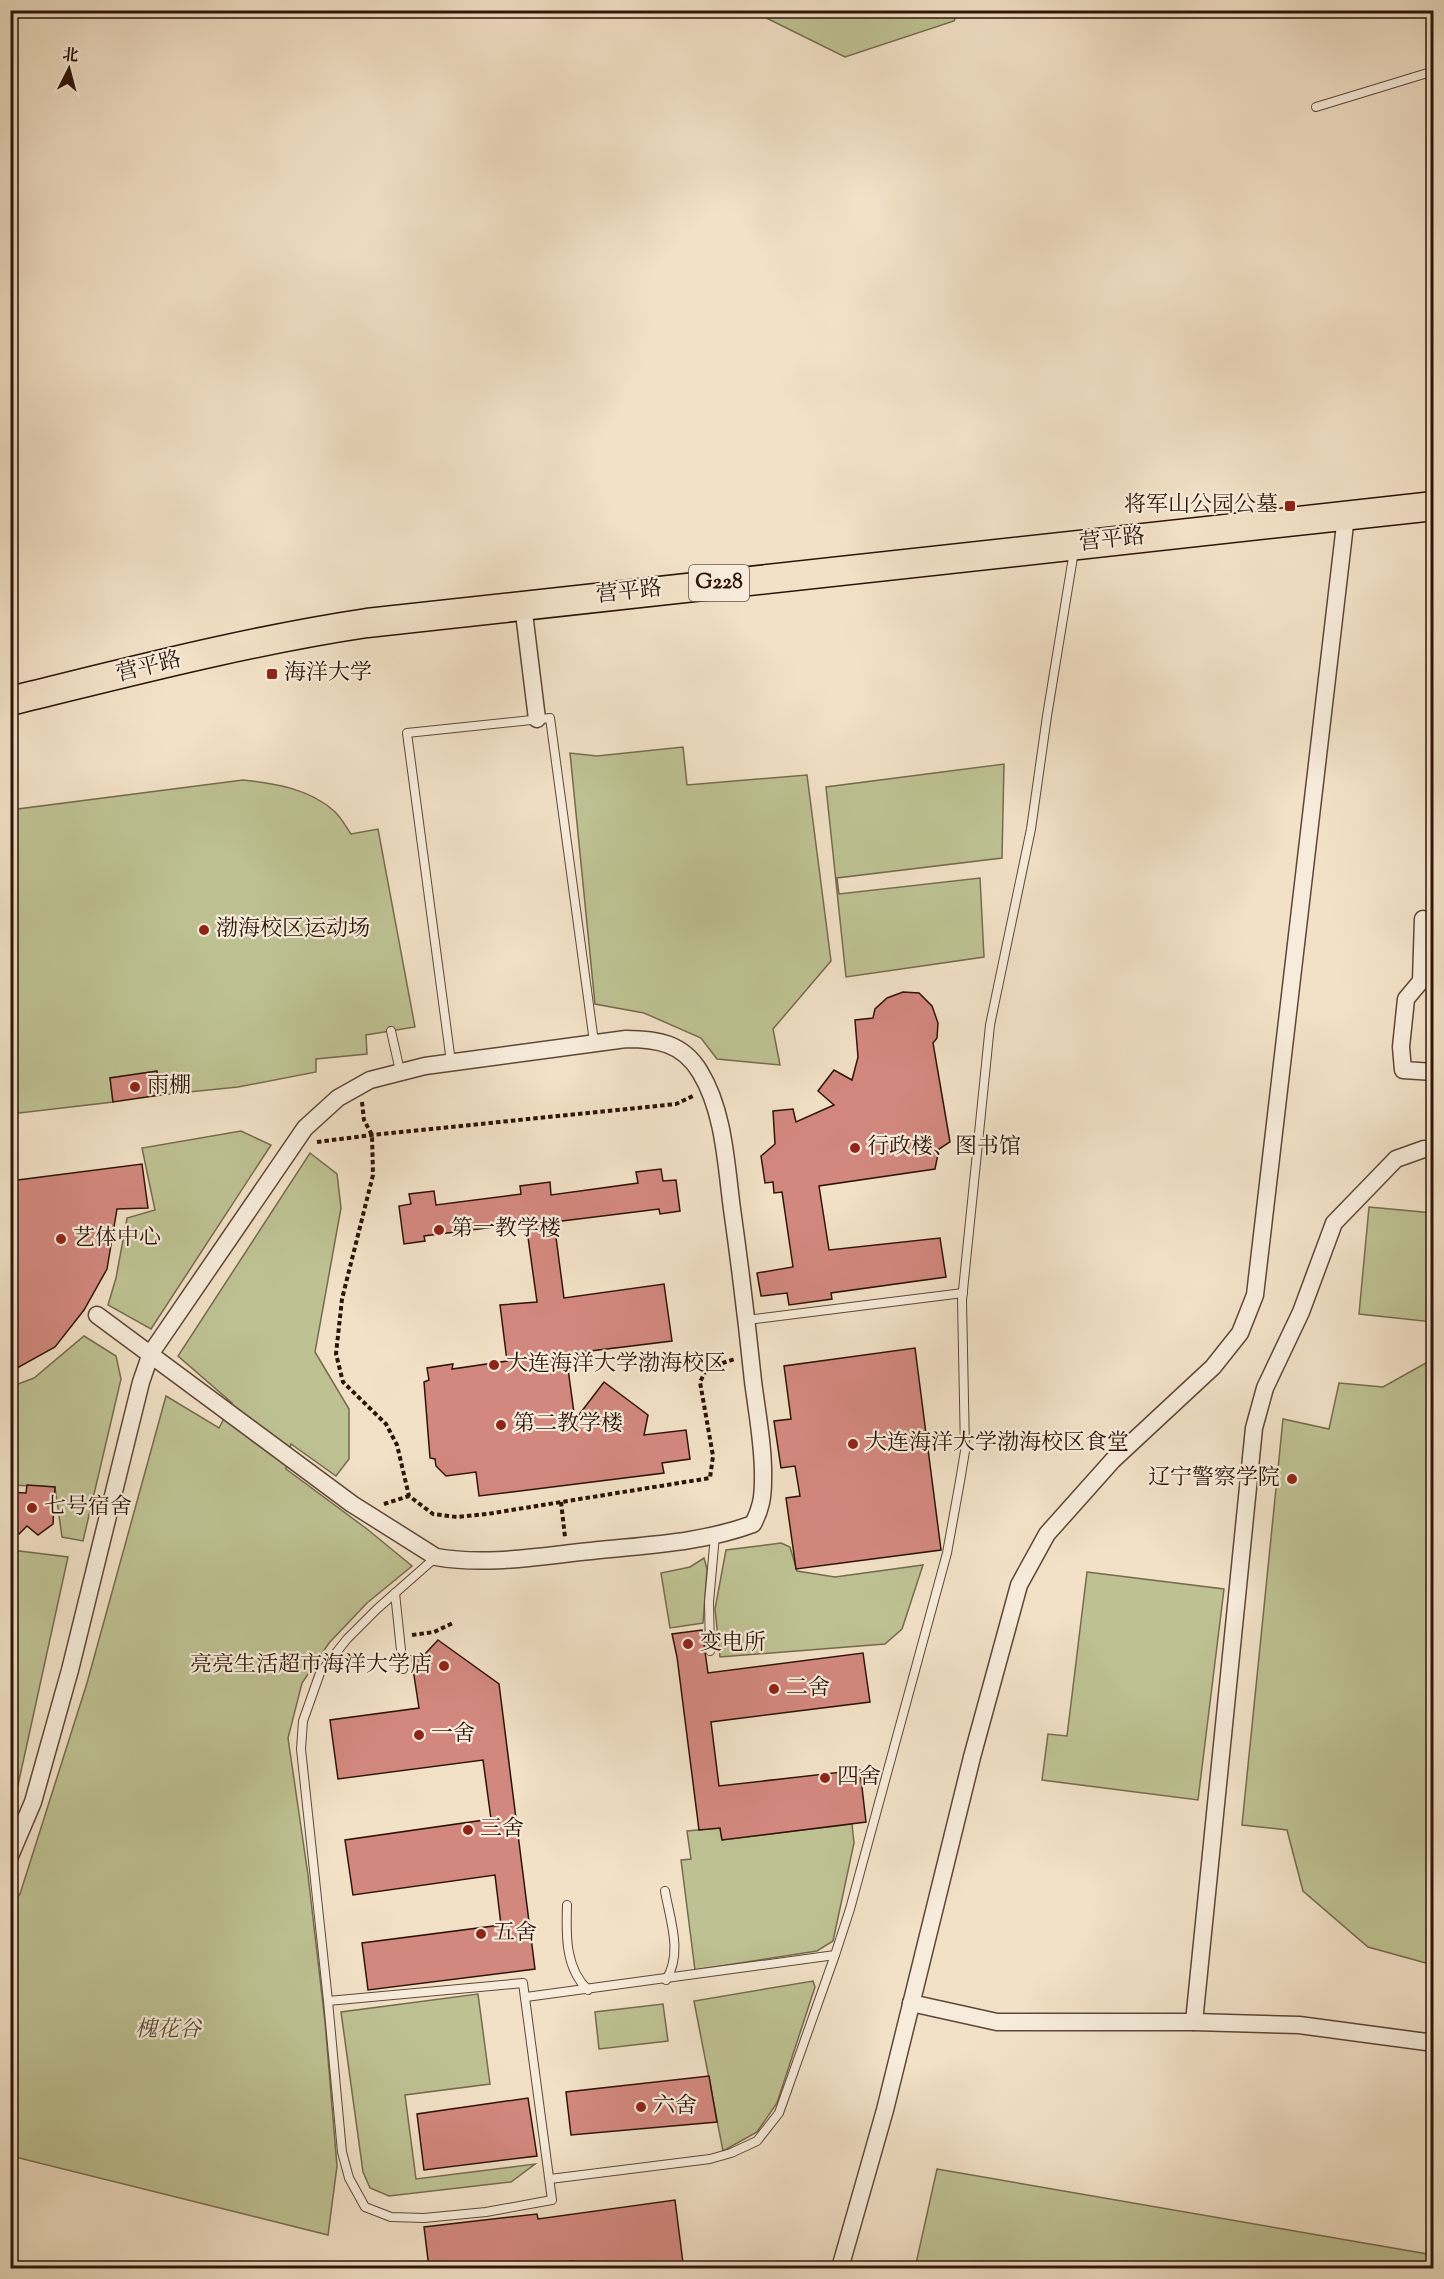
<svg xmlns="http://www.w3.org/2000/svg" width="1444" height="2279" font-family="'Sorts Mill Goudy','Noto Serif SC',serif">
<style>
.green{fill:#bec293;stroke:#766b4e;stroke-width:1.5}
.building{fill:#d3887f;stroke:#2e1408;stroke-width:1.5}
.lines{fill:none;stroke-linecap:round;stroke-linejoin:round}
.service-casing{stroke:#5f4738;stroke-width:10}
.minor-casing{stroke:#5f4738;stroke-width:19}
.trunk-casing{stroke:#2e1408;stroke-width:31}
.path{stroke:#2e1408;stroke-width:4;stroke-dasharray:4.5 3;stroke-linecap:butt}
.service{stroke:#f7ecdb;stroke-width:8}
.minor{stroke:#f7ecdb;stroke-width:16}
.trunk{stroke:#f2e1c7;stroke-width:28}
.poi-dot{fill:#8f2418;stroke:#f7ecdb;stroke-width:2}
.labels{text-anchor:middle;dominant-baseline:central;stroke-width:4.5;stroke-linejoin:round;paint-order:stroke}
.shield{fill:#f7ecdb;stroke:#6a5547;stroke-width:1.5}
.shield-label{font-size:21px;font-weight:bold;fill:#2e1408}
.poi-label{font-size:22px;fill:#2e1408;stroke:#f7ecdb;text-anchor:start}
.street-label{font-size:22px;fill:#2e1408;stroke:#f7ecdb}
.park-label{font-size:22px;font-style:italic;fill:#605139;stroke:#f7ecdb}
</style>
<rect width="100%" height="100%" fill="#f2e1c7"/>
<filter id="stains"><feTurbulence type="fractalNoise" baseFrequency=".00333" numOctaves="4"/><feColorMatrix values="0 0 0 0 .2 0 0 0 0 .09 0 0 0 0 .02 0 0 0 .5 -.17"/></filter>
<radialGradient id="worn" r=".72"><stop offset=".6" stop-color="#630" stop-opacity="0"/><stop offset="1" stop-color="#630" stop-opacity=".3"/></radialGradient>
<g class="green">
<path d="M752,11H958L954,21L845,57Z"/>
<path d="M683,747L687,785L807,775L831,961L773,1029L780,1065L717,1059L701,1038L644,1013L595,1004L570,753L597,756Z"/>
<path d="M1004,764L1002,858L837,878L839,894L980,878L984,957L846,977L826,787Z"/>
<path d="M243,780C274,783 310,789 334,811C341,817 346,827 351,834L378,829L415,1027L366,1035L367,1054L316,1059V1072L238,1087L160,1095L156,1071L110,1078L113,1102L11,1114L10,810Z"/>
<path d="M241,1131L271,1145L151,1329L108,1305L116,1278L127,1218L155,1210L142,1148Z"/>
<path d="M310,1153L337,1174L341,1208L315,1352L349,1409V1459L336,1476L291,1444L286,1469L367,1529L412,1566L367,1603L329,1643L302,1683L288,1738L308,1875L325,2022L337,2166L328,2235L11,2156L10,1907L20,1894L87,1683L166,1396L219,1428L232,1403L178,1356Z"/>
<path d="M1369,1207L1433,1213V1322L1359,1314Z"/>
<path d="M84,1336L116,1356L121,1379L83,1541L62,1537L55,1487L11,1485L10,1387L34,1378Z"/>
<path d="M1433,1359V1965L1368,1947L1303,1891L1287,1830L1242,1825L1283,1419L1329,1429L1339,1383L1383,1387Z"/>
<path d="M781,1543L790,1547L797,1571L835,1577L923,1565L902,1629L885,1644L720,1657L715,1609L726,1550Z"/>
<path d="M11,1550L68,1557L11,1817L10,1550Z"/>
<path d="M704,1558L707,1569L703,1623L670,1628L661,1573L690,1567Z"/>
<path d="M1087,1572L1224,1589L1198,1800L1042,1780L1048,1734L1067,1736Z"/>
<path d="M852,1824L854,1843L833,1941L817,1951L695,1970L681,1860L691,1859L687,1831L720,1828L722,1840Z"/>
<path d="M813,1981L815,1987L777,2103L757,2132L723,2151L694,2001Z"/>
<path d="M478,1994L490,2084L405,2095L416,2179L535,2164L511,2182L389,2196L370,2188L363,2172L341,2012Z"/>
<path d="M663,2004L668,2041L599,2049L595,2012Z"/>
<path d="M937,2169L1433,2255V2268H915Z"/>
</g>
<g class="building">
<path d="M903,992L919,993L932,1006L938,1023L937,1038L933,1043L950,1142L939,1149L935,1169L819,1186L829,1250L940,1238L946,1277L831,1293L832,1299L789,1305L787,1293L761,1296L757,1273L793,1267L782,1192L774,1193L773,1182L765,1183L761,1156L775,1144L773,1111L793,1109L796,1122L834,1105L818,1091L834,1070L852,1080L858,1057L855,1020L873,1018L875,1009L887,998Z"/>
<path d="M157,1071L160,1095L113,1102L110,1078Z"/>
<path d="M142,1164L148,1208L117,1209L107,1269L84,1310L55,1347L10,1372V1181Z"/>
<path d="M661,1169L663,1181L676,1180L680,1211L660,1214L659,1209L554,1222L564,1298L664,1284L672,1341L566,1354L575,1420L604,1382L648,1415L644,1435L686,1430L690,1459L662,1463L664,1473L479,1496L476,1472L446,1476L436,1466L435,1459L430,1458L424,1382L429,1380L427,1368L453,1364L452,1369L507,1361L500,1305L537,1302L526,1223L424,1236L425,1241L404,1244L399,1206L411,1204L409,1194L434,1191L436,1205L521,1194L520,1186L550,1182L551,1195L638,1183L636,1172Z"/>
<path d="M915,1348L941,1550L796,1569L786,1498L800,1496L795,1466L781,1468L774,1421L791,1419L784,1366Z"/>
<path d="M27,1485L55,1487L53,1524L38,1535L27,1526L19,1534L10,1527V1492L26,1493Z"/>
<path d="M702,1630L708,1673L863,1653L870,1702L711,1722L719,1786L860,1770L866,1822L722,1840L720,1828L699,1830L677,1657L672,1634Z"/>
<path d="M438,1640L499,1684L535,1969L368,1990L362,1943L501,1925L495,1875L353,1895L345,1840L491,1819L483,1760L338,1779L330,1720L419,1708L411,1656L425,1654Z"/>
<path d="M709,2076L717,2122L571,2135L566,2092Z"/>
<path d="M528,2098L537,2156L424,2170L417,2114Z"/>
<path d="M675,2200L683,2263L613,2268H575L574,2261L503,2268H429L424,2227L537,2214L538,2219Z"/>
</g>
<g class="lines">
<defs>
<g id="service">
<path d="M1316,107L1434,71"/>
<path d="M391,1031L400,1071"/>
<path d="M451,1062L407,733L550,718L594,1042"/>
<path d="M747,1320L963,1293"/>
<path d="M395,1593L403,1669"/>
<path d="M710,1651L709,1602L715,1535"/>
<path d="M665,1891C670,1920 683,1953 666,1980"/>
<path d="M567,1905C566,1935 565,1968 588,1990"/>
<path d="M526,1997L835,1955L850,1909L947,1553L960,1481L965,1451L962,1300L990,1025L1031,829L1047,716L1074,551"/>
<path d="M328,2001L342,2152L349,2178L365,2207L391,2217L424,2218L486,2212L552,2200L523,1983L328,2001L301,1749L303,1721L320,1673L347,1639L377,1609L436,1557"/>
<path d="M550,2179L710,2159L731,2153L757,2141L779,2113L835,1955"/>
</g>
<g id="minor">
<path d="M523,605L537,719"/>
<path d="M1423,919L1421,981L1406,999L1401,1047L1403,1070L1434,1072"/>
<path d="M10,1856L33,1802L70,1670L141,1382L151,1353L305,1128L338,1098L370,1080L425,1066L626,1039C657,1039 683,1043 700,1072C724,1111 726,1164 732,1209C740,1266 747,1323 753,1381C757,1413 764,1448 763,1480C763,1497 761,1509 753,1524C702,1543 645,1545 591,1551C540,1556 487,1566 436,1557L352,1504L97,1315"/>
<path d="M911,2003L997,2022H1194L1299,2025L1434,2043"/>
<path d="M1194,2022L1254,1428L1265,1388L1301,1312L1334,1223L1396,1159L1424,1149L1434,1150"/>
<path d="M840,2268L885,2110L972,1757L1019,1585L1047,1534L1113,1460L1213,1367L1240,1333L1255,1295L1346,516"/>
</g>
<path id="trunk" d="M10,701C129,672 247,641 367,623L1434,506"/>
</defs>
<use href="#service" class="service-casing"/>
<use href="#minor" class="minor-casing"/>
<use href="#trunk" class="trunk-casing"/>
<g class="path">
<path d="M362,1102L364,1120L372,1135L373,1175L342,1299L336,1354L343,1382L386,1424L397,1445L409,1496L433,1514L457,1517L487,1514L710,1478L713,1456L700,1382L707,1368L735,1359"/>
<path d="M317,1142L372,1135L676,1104L695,1095"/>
<path d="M561,1502L565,1537"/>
<path d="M384,1504L409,1496"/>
<path d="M412,1635L434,1632L453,1623"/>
</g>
<use href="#service" class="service"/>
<use href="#minor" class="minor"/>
<use href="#trunk" class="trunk"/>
</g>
<g class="poi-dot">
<rect x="1284" y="500" width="12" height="12" rx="3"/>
<rect x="266" y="668" width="12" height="12" rx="3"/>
<circle cx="204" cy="930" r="6"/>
<circle cx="135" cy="1087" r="6"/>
<circle cx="855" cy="1148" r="6"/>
<circle cx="439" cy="1230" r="6"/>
<circle cx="61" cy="1239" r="6"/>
<circle cx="494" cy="1365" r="6"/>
<circle cx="501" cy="1425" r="6"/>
<circle cx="853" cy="1444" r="6"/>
<circle cx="1292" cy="1479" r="6"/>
<circle cx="32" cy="1508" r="6"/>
<circle cx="688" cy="1644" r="6"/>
<circle cx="444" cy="1666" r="6"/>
<circle cx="774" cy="1689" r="6"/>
<circle cx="419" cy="1735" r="6"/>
<circle cx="825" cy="1778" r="6"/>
<circle cx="468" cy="1830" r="6"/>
<circle cx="481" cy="1934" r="6"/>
<circle cx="641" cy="2107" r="6"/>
</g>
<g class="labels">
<rect class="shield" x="689" y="565" width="60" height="36" rx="4.5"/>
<g class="shield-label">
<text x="719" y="583">G228</text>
</g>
<g class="poi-label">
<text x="1278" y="506" text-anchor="end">将军山公园公墓</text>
<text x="284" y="674">海洋大学</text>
<text x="216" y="930">渤海校区运动场</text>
<text x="147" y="1087">雨棚</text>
<text x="867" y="1148">行政楼、图书馆</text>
<text x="451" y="1230">第一教学楼</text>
<text x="73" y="1239">艺体中心</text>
<text x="506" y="1365">大连海洋大学渤海校区</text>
<text x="513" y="1425">第二教学楼</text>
<text x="865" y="1444">大连海洋大学渤海校区食堂</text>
<text x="1280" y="1479" text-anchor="end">辽宁警察学院</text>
<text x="44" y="1508">七号宿舍</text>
<text x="700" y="1644">变电所</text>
<text x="432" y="1666" text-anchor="end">亮亮生活超市海洋大学店</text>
<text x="786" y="1689">二舍</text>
<text x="431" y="1735">一舍</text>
<text x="837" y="1778">四舍</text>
<text x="480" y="1830">三舍</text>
<text x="493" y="1934">五舍</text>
<text x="653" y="2107">六舍</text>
</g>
<g class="street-label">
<text transform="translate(1112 541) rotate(-6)">营平路</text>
<text transform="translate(629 593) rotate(-6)">营平路</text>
<text transform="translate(149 668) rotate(-14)">营平路</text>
</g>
<g class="park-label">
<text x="168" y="2031">槐花谷</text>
</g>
</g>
<rect width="1444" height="2279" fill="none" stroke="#f2e1c7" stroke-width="36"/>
<rect x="12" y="12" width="1420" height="2255" fill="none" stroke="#2e1408" stroke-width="3"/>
<rect x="18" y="18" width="1408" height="2243" fill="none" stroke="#2e1408" stroke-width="1.5"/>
<g transform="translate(69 69) rotate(6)" stroke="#f7ecdb" stroke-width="4.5" paint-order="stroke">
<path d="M0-4.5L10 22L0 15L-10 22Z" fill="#2e1408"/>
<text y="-9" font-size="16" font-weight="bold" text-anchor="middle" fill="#2e1408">北</text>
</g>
<rect width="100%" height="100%" filter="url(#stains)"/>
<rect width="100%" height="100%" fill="url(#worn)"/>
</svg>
